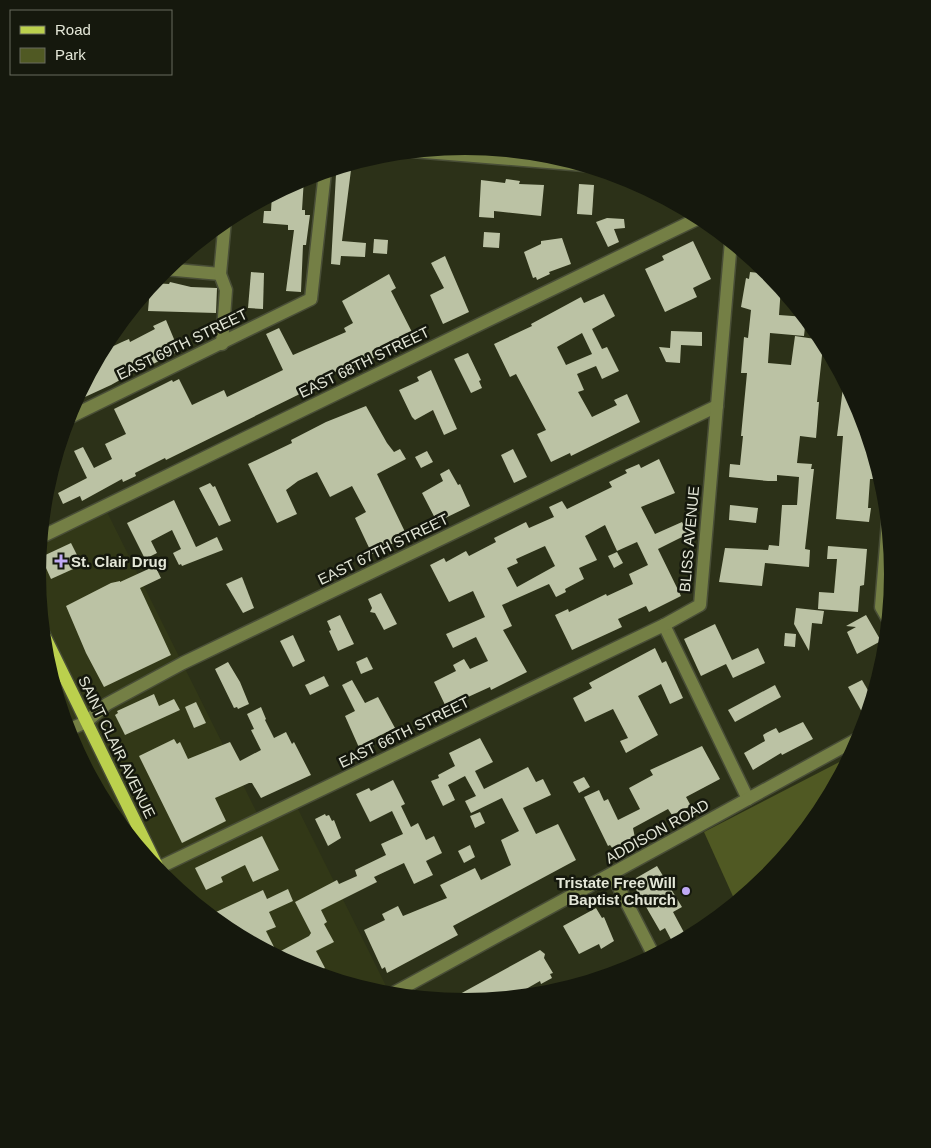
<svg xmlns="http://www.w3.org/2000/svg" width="931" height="1148" font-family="Arial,sans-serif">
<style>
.built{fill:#323817}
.green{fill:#505923}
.building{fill:#bbc2a4;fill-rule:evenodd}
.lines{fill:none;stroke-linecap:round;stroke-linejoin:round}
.minor-casing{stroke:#494e37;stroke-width:15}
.major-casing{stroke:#494e37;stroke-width:15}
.minor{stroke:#747f45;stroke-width:12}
.major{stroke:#bbd04d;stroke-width:12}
.poi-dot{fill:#bfa9f4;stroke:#15180d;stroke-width:2}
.labels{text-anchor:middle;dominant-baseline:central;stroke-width:5;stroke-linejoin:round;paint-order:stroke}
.street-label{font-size:15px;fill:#e4e7d8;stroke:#15180d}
.poi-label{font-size:15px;font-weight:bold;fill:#e4e7d8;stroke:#15180d;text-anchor:start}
</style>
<rect width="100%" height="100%" fill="#2c3118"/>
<path class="built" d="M104,506L260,819L295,803L390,994L301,969L227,930L163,876L109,812L70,738L46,657L38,574L41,537Z"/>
<path class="green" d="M851,756L821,812L768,877L736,903L704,832Z"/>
<g class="building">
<path d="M340,169L351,170L342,241L366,243L365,257L341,256L340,265L331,264L336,174H340Z"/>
<path d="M304,178L302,210H305V215H310L306,245H303L301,292L286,291L294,230H288V225L263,223L264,211H271L272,194Z"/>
<path d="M506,179L520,181L519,184L544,185L541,216L494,211V218L479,217L481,180L505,183Z"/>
<path d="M579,184L594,185L592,215L577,214Z"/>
<path d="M607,218L624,219L625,228L614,229L619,242L608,247L596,222Z"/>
<path d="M484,232L500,233L499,248L483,247Z"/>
<path d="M562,238L571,264L549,272L550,274L537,280L536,277L533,278L524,252L541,244V241Z"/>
<path d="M374,239L388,240L387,254L373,253Z"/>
<path d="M693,241L711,279L693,288L697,297L665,312L645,269L664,260L662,256Z"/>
<path d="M445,256L469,312L443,324L430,295L444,288L431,263Z"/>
<path d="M251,272L264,273L263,309L248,308Z"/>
<path d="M750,272L770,274L781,287L779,315L806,317L804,336L770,333L768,363L791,365L795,336L822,340L823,346L817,402H819L816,438L800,436L797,463L812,464L811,469H814L805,549L810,550L809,567L765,563L762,586L719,582L725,548L768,550L769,545L779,546L782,505H797L799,477L777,475V481H768L729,477L730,464L740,465L743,436H741L747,373H741L744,337L748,338L751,310L741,307L746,278L749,279Z"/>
<path d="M389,274L396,288L391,291L414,336L402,341L400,337L372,351L374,358L358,367L341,375L339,370L310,384V389L166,460L165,458L135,473L136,476L123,482L122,479L82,501L80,496L63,504L58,493L87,478L74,451L83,447L94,468L112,459L105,444L126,434L114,409L172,380L173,382L179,379L192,405L224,390L227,397L283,370L266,334L279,328L293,355L346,332L344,328L353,323L342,301Z"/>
<path d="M170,282L191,287L217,288L216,313L148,311L150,288L153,283L169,284Z"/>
<path d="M604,294L615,316L592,329L602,349L607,347L619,371L602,379L596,366L577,374L584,390L578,392L592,417L617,405L614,400L627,394L640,422L571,456L570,453L551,462L537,434L546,430L516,374L510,377L494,344L532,326L531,324L581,297L584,303ZM582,333L592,354L566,365L557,347Z"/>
<path d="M166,320L179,351L149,366L148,363L126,373L127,376L111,385L74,402L101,352L122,342L129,339L130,342L155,329L153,326Z"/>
<path d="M671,331L702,332V346L681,345L680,363L666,362L659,347L670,348Z"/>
<path d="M468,353L481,380L479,381L482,388L471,393L454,359Z"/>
<path d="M431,370L457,429L444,435L433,410L415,420L412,417L399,390L419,381L417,377Z"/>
<path d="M844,379L861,410L875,456L874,479H870L868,508H871L869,522L836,519L843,436H837Z"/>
<path d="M366,406L387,443L394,452L400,449L406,459L377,474L407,536L372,554L355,518L366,512L352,486L330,497L317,472L298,481L286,490L297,514L277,523L248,464L292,443L291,440L326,422Z"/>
<path d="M513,449L527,477L514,483L501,455Z"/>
<path d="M427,451L433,462L421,468L415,457Z"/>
<path d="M659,459L675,493L641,507L655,534L682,522L688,534L658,549L681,596L649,612L646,606L618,619L622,627L572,650L555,615L568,609L569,612L606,594L607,596L633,584L629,574L648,565L637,542L617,551L605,525L585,536L597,560L579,568L584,579L565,589L566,592L556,597L549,584L502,605L512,626L503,630L527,672L491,690L490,687L446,707L434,682L456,671L453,665L464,659L470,669L488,661L476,637L453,648L446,634L485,617L473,591L449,602L430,565L444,558L446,562L466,551L469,556L496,542L494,538L526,522L529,528L554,517L549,507L562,501L567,509L612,487L609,482L627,473L625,470L639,464L641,468ZM545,546L555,566L517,587L507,568L518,563L516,559Z"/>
<path d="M449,469L458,485L460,484L470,506L437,522L422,493L443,481L440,474Z"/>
<path d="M210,483L213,487L215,486L231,521L219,526L199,488Z"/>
<path d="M174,500L196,547L217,537L223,550L182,566L181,564L179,565L173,553L181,549L172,530L151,541L157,553L145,559L127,523Z"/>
<path d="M730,505L758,508L756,523L729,520Z"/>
<path d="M71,543L82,565L51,579L41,557Z"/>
<path d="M828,546L867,549L864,585L860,586L858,612L818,609L819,592L834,593L837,559H827Z"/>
<path d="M617,552L623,563L614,568L608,556Z"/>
<path d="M155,566L161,578L140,588L171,655L104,687L86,653L66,606L111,583L120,581V582Z"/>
<path d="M242,577L254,608L243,613L226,584Z"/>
<path d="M381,593L397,624L384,630L375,613L370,612L372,608L368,599Z"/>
<path d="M796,608L824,611L822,624L812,623L809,651L794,624Z"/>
<path d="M340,615L354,644L338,651L329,631L331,630L327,621Z"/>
<path d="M866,615L881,641L857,654L847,632L856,627L846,626Z"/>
<path d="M715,624L732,660L758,648L765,663L733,678L726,664L701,676L684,639Z"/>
<path d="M785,633L796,634L795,647L784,646Z"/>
<path d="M293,635L305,661L293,667L280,641Z"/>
<path d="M655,648L662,663L666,661L683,698L670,704L661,684L638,696L658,735L626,753L620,741L628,738L613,709L585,722L573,698L592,688L589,683Z"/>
<path d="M367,657L373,669L361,674L356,662Z"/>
<path d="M228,662L240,682L249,704L238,709L237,707L234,708L215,669Z"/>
<path d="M324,676L329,686L310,695L305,685Z"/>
<path d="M352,680L365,703L378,697L395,728L371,740L374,746L361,752L345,716L355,711L342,685Z"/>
<path d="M862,680L873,699L870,707L862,712L848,687Z"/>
<path d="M775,685L781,697L735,722L728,710Z"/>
<path d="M154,694L159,706L174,699L180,710L125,735L115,715L118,713L117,711Z"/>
<path d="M196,702L206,723L194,728L185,707Z"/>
<path d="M261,707L266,719L265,720L274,738L286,732L292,744L294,742L311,775L261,798L252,783H249L215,798L226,821L182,843L139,756L174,739L177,744L180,742L188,759L230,742L240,761L261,750L251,730L254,729L247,714Z"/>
<path d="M803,722L813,739L782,755L781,753L753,770L744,753L765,741L763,735L766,733L776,728L779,733Z"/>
<path d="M480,738L493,762L475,771L484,789L528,767L536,782L543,779L551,795L523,808L536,834L558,824L576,860L453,926L458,935L387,973L385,967L382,969L364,930L385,920L382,914L398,906L403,916L447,898L440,885L475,868L481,880L511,865L501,840L519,831L502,798L471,813L465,801L476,796L465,776L448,785L455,800L443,806L431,781L439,778L438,775L455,766L449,753Z"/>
<path d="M702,746L720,779L686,797L691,806L672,815L668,809L633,828L635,838L613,849L610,845L608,846L584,797L599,790L604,801L608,799L618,820L640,809L629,788L653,775L650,770Z"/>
<path d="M584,777L590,787L579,793L573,782Z"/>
<path d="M393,780L405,804L401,806L411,827L418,823L426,840L434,836L442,853L426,861L433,875L414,884L404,863L374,877L377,882L321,910L327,922L324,924L334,942L316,951L325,968L315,974L301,969L222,925L216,912L263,890L267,899L288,889L293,901L269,912L276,927L266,931L277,953L309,936L311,933L295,902L337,880L339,884L357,876L355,870L386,855L381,844L403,834L392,811L370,822L356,794L369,788L371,791Z"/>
<path d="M480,812L485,823L475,828L470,816Z"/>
<path d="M325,814L326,816L329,815L332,821L334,820L341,838L328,846L315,819Z"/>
<path d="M262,836L279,870L253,882L245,865L221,877L223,882L206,890L195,868Z"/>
<path d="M470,845L475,857L464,863L458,851Z"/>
<path d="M657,866L682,907L673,912L687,938L674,945L665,928L660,931L631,881Z"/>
<path d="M596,908L602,918L604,917L614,941L601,949L599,944L579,954L563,926Z"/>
<path d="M540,950L545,954L544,958L553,973L550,974L552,978L541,984L540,981L519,993L521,997L465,1002L449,1000Z"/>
</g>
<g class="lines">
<defs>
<g id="minor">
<path d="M412,151L584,165"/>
<path d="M165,269L220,274"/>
<path d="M222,344L226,290L220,274L225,220"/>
<path d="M68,418L311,299L325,172"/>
<path d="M888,521L881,607L889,621"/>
<path d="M41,537L701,217"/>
<path d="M664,625L748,799"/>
<path d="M68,730L86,722L107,704L183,663L717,406"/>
<path d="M158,868L664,625L700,605L731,241"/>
<path d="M612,874L654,956"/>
<path d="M390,995L861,737"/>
</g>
<path id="major" d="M43,633L161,874"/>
</defs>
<use href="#minor" class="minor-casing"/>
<use href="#major" class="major-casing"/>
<use href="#minor" class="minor"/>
<use href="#major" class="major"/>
</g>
<g class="poi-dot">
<path d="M58.5 553.5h5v5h5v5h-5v5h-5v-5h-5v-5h5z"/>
<circle cx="686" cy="891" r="5"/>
</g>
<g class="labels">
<g class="street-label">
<text transform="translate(182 344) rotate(-26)">EAST 69TH STREET</text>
<text transform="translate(364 362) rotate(-26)">EAST 68TH STREET</text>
<text transform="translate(689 539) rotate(-85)">BLISS AVENUE</text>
<text transform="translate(383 549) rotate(-26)">EAST 67TH STREET</text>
<text transform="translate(404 732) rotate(-26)">EAST 66TH STREET</text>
<text transform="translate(117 747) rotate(64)">SAINT CLAIR AVENUE</text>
<text transform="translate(657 831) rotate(-29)">ADDISON ROAD</text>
</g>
<g class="poi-label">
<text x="71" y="561">St. Clair Drug</text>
<text x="676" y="882" text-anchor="end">Tristate Free Will<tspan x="676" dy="17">Baptist Church</tspan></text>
</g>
</g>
<path d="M0 0H931V1148H0ZM46 574a419 419 0 1 1 838 0a419 419 0 1 1-838 0Z" fill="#15180d" fill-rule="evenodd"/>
<rect x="10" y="10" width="162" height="65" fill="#15180d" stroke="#686b5e"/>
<rect x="20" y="26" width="25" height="8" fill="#bbd04d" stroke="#686b5e"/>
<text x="55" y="35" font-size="15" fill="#e4e7d8">Road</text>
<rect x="20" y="48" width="25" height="15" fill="#505923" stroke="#686b5e"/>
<text x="55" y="60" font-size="15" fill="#e4e7d8">Park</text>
</svg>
